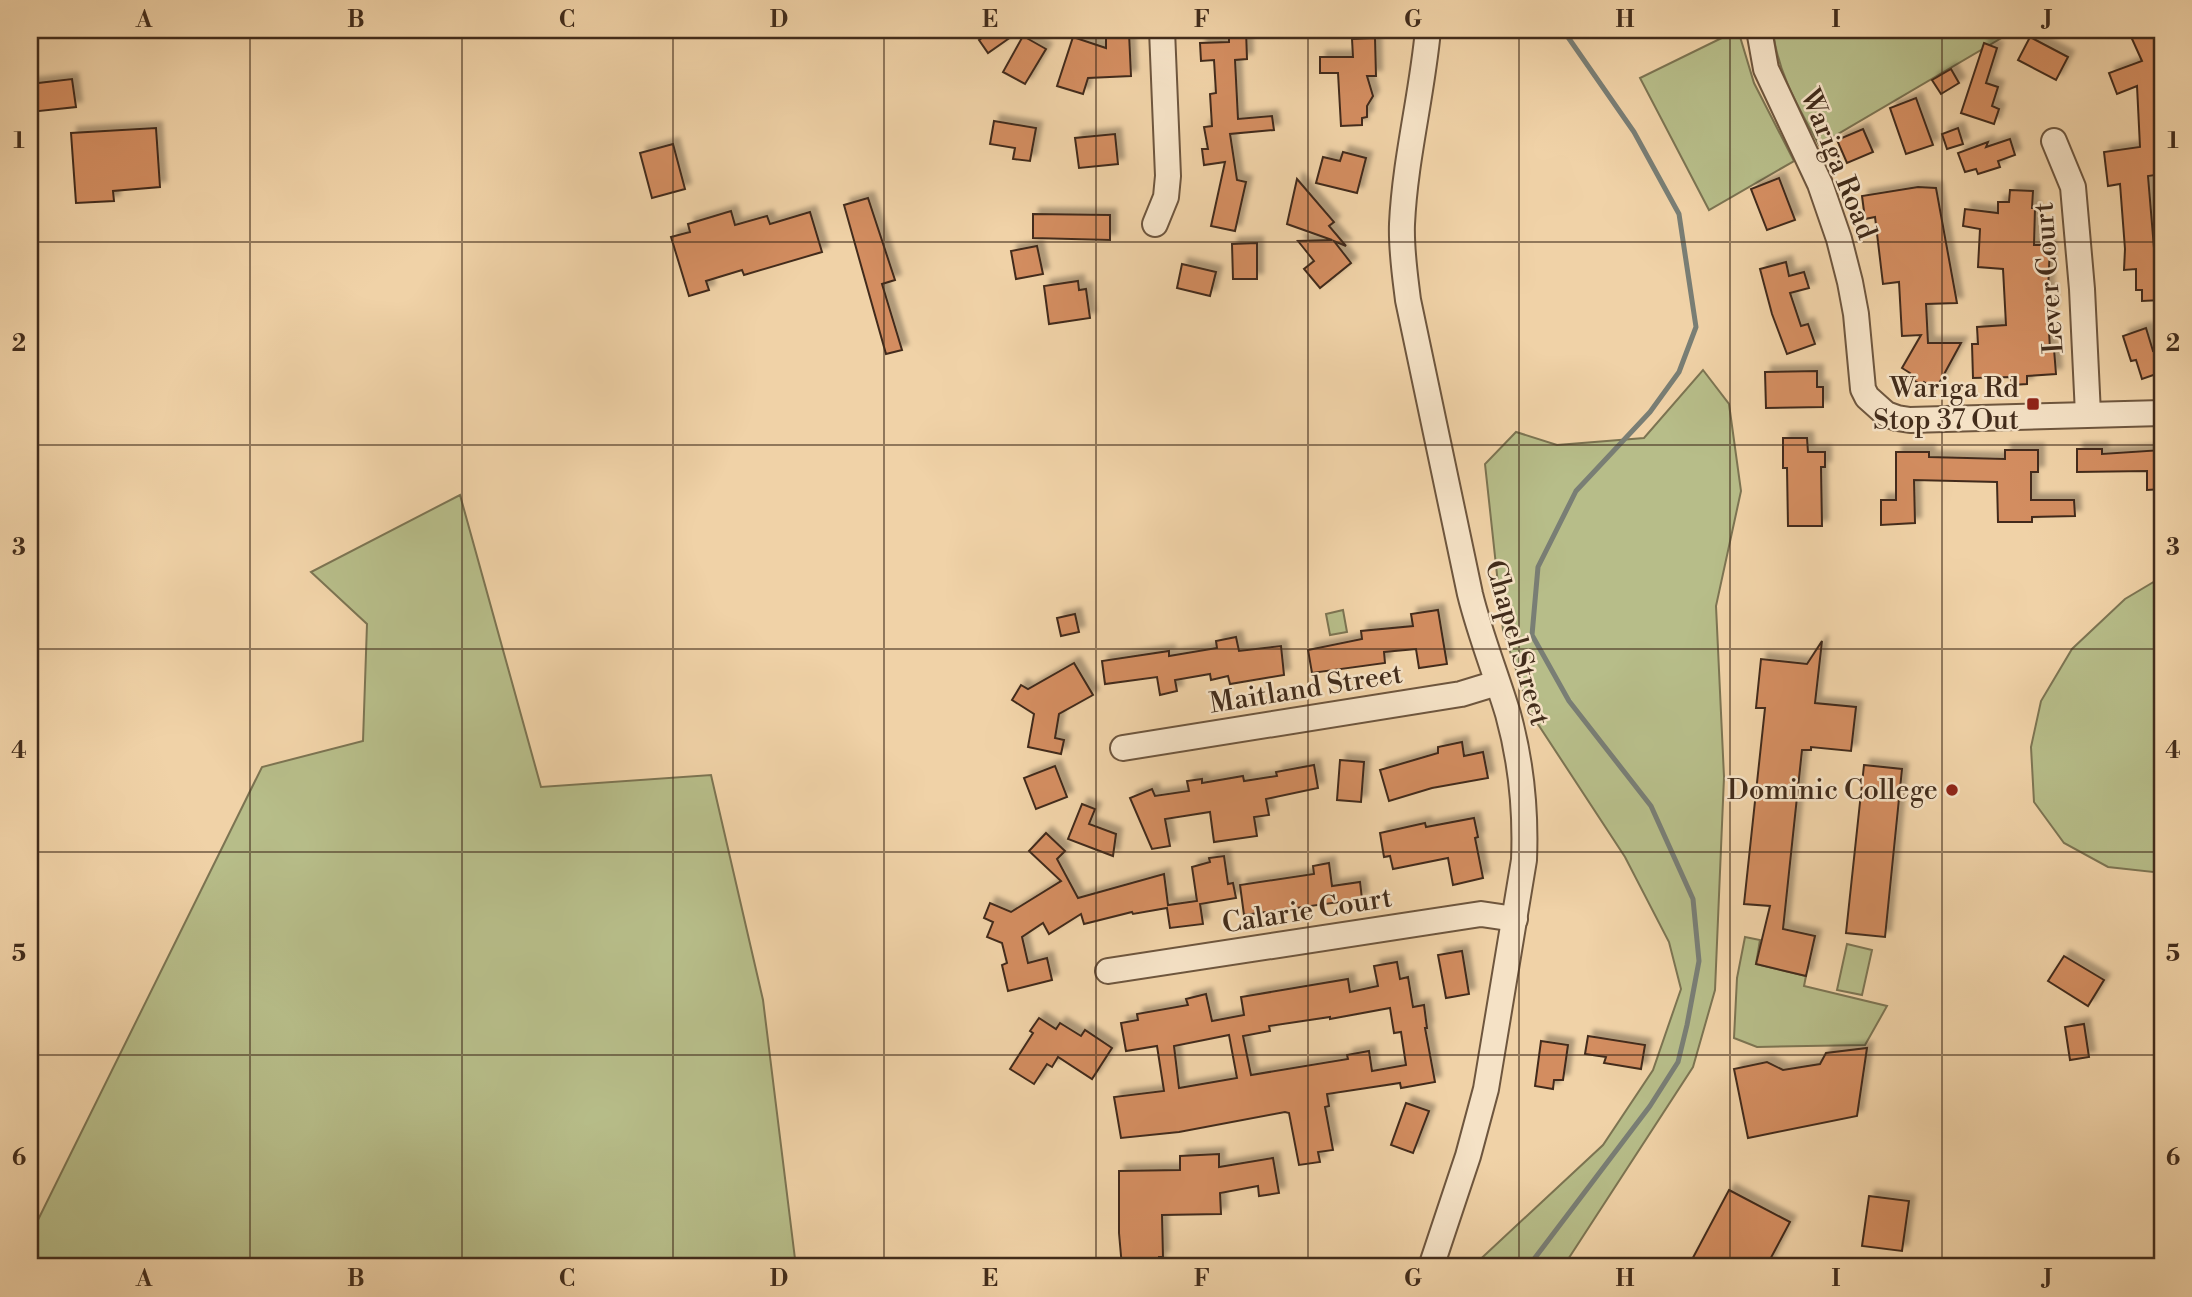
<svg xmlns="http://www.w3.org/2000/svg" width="2192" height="1297" font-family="'Libre Bodoni',serif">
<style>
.green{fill:#b7bd89;stroke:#7c7452;stroke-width:2}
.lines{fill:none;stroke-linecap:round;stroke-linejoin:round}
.stream{stroke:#797e75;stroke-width:5}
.building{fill:#d38d61;stroke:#422c1b;stroke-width:2;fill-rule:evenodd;filter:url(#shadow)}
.minor-casing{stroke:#6e563e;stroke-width:28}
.minor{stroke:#f5e2c6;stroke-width:24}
.grid{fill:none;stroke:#422c1b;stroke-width:2;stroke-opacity:0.55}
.poi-dot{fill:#8f2418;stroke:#f5e2c6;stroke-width:2.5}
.labels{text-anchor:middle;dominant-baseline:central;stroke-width:5;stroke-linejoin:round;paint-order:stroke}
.street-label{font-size:28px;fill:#422c1b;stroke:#f5e2c6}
.poi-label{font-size:28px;fill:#422c1b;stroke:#f5e2c6;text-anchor:end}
.neatline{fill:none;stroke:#422c1b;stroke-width:2.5}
.grid-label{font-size:23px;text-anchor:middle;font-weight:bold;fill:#422c1b}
</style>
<defs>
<filter id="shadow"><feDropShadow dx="6" dy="-6" stdDeviation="2" flood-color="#0004"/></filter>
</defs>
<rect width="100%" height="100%" fill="#f0d2a7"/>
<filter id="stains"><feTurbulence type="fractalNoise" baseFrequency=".00286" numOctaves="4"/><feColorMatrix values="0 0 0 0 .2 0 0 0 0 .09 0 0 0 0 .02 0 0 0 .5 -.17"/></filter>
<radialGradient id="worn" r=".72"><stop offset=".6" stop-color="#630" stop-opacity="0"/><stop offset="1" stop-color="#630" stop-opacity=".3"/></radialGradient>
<g class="green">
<path d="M1738,30L1754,83L1794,161L1709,210L1640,78Z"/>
<path d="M1773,30H2015L1819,145C1799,108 1777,72 1773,30Z"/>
<path d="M1703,370L1729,404L1741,491L1716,606L1724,777L1715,990L1693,1067L1563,1267H1472L1603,1145L1653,1070L1681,989L1669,942L1625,857L1530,712L1503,630L1485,464L1516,432L1557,445L1644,438Z"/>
<path d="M460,495L541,787L711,775L763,1000L796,1267H30V1236L262,767L363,741L367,624L311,572Z"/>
<path d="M2162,577V873L2108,867L2064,843L2034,802L2031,747L2041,701L2072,649L2125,599Z"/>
<path d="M1343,610L1347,632L1330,635L1326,614Z"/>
<path d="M1745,937L1760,940L1756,964L1806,976L1804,986L1887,1006L1865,1045L1757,1047L1734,1038L1737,978Z"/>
<path d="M1847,944L1872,950L1862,995L1837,990Z"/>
</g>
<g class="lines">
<path class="stream" d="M1528,1267L1650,1106L1678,1062L1687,1025L1699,961L1693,899L1651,806L1569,701L1532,635L1538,567L1576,491L1650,412L1679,372L1696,327L1679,214L1634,132L1563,30"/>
</g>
<g class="building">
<path d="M981,30H1021L988,53L979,40L985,36Z"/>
<path d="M1229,30H1246L1247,59L1235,60L1238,119L1272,116L1274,130L1230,134L1237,180L1246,182L1235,231L1211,226L1225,162L1204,165L1202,149H1208L1204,127L1212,126L1210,94L1216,93L1214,60L1201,61L1200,43L1229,42Z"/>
<path d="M2128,30H2162V174L2148,176L2154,248H2162V300L2142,301V290H2136V269L2124,270L2125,249L2120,184L2108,186L2104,152L2140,147L2137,86L2117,94L2109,73L2142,61Z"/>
<path d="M1129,33L1131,76L1088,78L1083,94L1057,86L1073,37L1106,48V34Z"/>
<path d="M1023,36L1046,49L1025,84L1003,72Z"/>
<path d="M2030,37L2068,57L2056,80L2018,60Z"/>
<path d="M1375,38L1376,76H1367L1373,96L1367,106V117L1362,118V125L1341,126L1338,73H1320V57H1353L1352,39Z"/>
<path d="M1984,43L1997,48L1986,83L1998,87L1992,106L1999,109L1994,124L1961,113Z"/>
<path d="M1951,69L1959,83L1941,94L1932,80Z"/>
<path d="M72,79L76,107L30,112V84Z"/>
<path d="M1916,98L1933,145L1906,154L1890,108Z"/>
<path d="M994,121L1036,128L1030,161L1013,159L1015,148L990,144Z"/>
<path d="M156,128L160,187L113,191L114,201L76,203L71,133Z"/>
<path d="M1958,128L1963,144L1947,149L1942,134Z"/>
<path d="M1863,129L1873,152L1847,163L1837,140Z"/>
<path d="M1115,134L1118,164L1079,168L1075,138Z"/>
<path d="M2010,139L2015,155L1998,161L2000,167L1978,174L1976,169L1965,172L1958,153L1988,142L1986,147Z"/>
<path d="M673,144L685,189L652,198L640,153Z"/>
<path d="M1343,152L1366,158L1357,193L1316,183L1323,157L1340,161Z"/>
<path d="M1779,178L1795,220L1767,230L1751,189Z"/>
<path d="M1297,179L1334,222L1329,226L1346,246L1334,241L1351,263L1320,288L1304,269L1314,261L1298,241L1332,240L1287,224Z"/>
<path d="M1918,187L1936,188L1957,303L1926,304L1928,343H1961L1936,389L1924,382L1922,385L1908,377L1910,373L1902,368L1921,335L1902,336L1899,282L1883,284L1875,217L1865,219L1862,196Z"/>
<path d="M2010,190L2033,191L2032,208H2035L2034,245H2050L2048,291H2051L2052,312L2048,313L2050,349H2054L2056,374L2027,376V384L2012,385L2011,377L1973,378L1972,344H1978L1977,327L2006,325L2003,269L1978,267L1980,229L1963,226L1965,209L1998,213V202H2009Z"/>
<path d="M868,198L895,280L882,284L902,350L886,354L844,205Z"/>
<path d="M731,211L735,225L767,216L770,224L810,212L822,252L744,275L742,270L706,281L709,290L689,296L671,237L690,232L688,224Z"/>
<path d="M1033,214L1110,215V240L1033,238Z"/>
<path d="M1257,243V279H1233L1232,244Z"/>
<path d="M1037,246L1043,274L1016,279L1011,251Z"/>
<path d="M1786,262L1789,276L1804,272L1809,288L1790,293L1801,326L1808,324L1815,344L1787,354L1772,314L1760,269Z"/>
<path d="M1182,264L1216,272L1210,296L1177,288Z"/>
<path d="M1078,281L1079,290L1086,289L1090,318L1049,324L1044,286Z"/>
<path d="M2146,328L2153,351L2158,349L2162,363V372L2142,379L2136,360L2131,361L2123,336Z"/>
<path d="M1817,371V387H1823V407L1766,408L1765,372Z"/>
<path d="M1783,438H1807L1808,452H1825V467H1821L1822,526H1788L1787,468H1783Z"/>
<path d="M2077,449H2102V454L2162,450V489L2147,490V471L2077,472Z"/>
<path d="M2005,450H2038V472H2031V500H2074L2075,516L2032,517V522H1998L1997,482L1914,480L1915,523L1881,525V500H1896V452H1929V457L2005,459Z"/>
<path d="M1438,610L1447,664L1419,668L1416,649L1384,652L1385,663L1312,673L1308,650L1362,639L1361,631L1413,626L1411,614Z"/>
<path d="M1075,614L1079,632L1061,636L1057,618Z"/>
<path d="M1236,637L1239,651L1281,646L1284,675L1230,684L1228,676L1211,680L1210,674L1175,680L1177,691L1160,695L1157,677L1105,684L1102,661L1169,651V656L1217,648L1216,641Z"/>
<path d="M1822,641L1815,703L1856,707L1851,751L1811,747V750H1802L1783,929L1815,936L1806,976L1756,964L1770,906L1744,904L1765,708H1756L1761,659L1807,664Z"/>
<path d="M1074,663L1093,695L1059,714L1055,738L1064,740L1061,754L1028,747L1034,714L1012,700L1021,685L1028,689Z"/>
<path d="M1462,742L1464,756L1483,752L1488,778L1432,788L1389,801L1380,770L1438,753V747Z"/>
<path d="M1340,760L1364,762L1361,802L1337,800Z"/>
<path d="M1314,765L1318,788L1266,799L1269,815L1254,817L1257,836L1214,842L1210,812L1165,819L1170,846L1152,849L1130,798L1152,789L1155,796L1189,791L1187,781L1202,779V783L1243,776L1244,781L1277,776L1276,772Z"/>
<path d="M1864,765L1902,769L1885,937L1846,933Z"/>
<path d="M1055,766L1067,797L1036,809L1024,778Z"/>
<path d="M1082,804L1095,809L1089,824L1116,834L1113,856L1068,839Z"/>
<path d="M1474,818L1478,837L1475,838L1483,878L1453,885L1448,858L1393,869L1390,856L1384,857L1380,833L1425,823L1426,827Z"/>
<path d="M1046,833L1065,851L1057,859L1078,898L1164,874L1168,905L1197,901L1192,867L1210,862L1209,858L1224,856L1228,884L1233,883L1236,898L1200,904L1203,924L1170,928L1167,908L1133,914L1132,912L1084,924L1081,914L1049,934L1043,923L1022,937L1028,963L1047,958L1052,980L1008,991L1002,965L1007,963L1002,943L987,937L993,922L984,918L990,903L1011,912L1061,881L1029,851Z"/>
<path d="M1329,863L1332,886L1360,882L1362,899L1244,915L1240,885L1314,874L1313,866Z"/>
<path d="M1462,951L1469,994L1446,998L1438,955Z"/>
<path d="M2064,956L2104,980L2088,1006L2048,981Z"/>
<path d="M1397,962L1400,979L1408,977L1413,1007L1424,1005L1427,1028H1425L1435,1082L1401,1088L1400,1083L1327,1094L1329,1106L1325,1107L1333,1150L1318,1152L1320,1162L1299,1165L1289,1113L1285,1112L1179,1132L1121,1138L1114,1097L1164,1091L1157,1046L1126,1051L1121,1023L1138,1020L1137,1014L1188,1005L1186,999L1206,994L1212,1021L1244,1015L1241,997L1348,979L1350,992L1378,986L1374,966ZM1390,1008L1394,1033L1401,1032L1406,1065L1372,1071L1369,1051L1347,1055L1348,1059L1251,1075L1243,1036L1270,1031L1269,1026L1330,1017V1019ZM1229,1035L1237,1078L1179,1088L1174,1046Z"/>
<path d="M1039,1018L1056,1029L1060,1023L1081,1036L1085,1030L1112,1048L1092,1079L1058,1057L1052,1067L1047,1064L1034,1084L1010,1069L1033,1033L1030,1031Z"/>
<path d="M2084,1024L2089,1057L2070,1060L2065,1027Z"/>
<path d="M1588,1036L1645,1045L1641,1069L1604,1063L1606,1057L1585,1054Z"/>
<path d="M1541,1041L1568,1045L1563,1080H1554L1553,1089L1535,1086Z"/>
<path d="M1867,1048L1857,1116L1748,1138L1734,1069L1767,1062L1783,1070L1820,1064L1826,1053Z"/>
<path d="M1406,1103L1429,1111L1413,1153L1391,1145Z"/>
<path d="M1219,1154V1167L1273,1158L1279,1193L1259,1196L1258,1186L1220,1193L1221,1214L1162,1215L1163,1257H1159V1267H1122L1119,1233V1171L1180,1170V1156Z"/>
<path d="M1729,1190L1790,1222L1766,1267H1688Z"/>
<path d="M1869,1196L1909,1201L1902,1251L1862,1246Z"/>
</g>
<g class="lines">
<defs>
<g id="minor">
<path d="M1428,30C1422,95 1405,159 1402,224C1401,250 1405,275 1408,300L1470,594C1480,635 1496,674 1508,714C1521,761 1526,811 1524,860L1486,1089L1468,1156L1431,1267"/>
<path d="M1759,30L1766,69L1820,184L1839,239L1850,282L1856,314L1863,389L1867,397L1886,414L1897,418L1910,420L2162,413"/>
<path d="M2054,141L2073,187L2082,289L2088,414"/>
<path d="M1155,224L1166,197L1168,176L1162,30"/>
<path d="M1123,748L1461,694L1497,683"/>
<path d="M1108,971L1481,914L1515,919"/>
</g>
</defs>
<use href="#minor" class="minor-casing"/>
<use href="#minor" class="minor"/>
</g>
<path class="grid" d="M250,30V1267M462,30V1267M673,30V1267M884,30V1267M1096,30V1267M1308,30V1267M1519,30V1267M1730,30V1267M1942,30V1267M30,242H2162M30,445H2162M30,649H2162M30,852H2162M30,1055H2162"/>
<g class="poi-dot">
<rect x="2026" y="397" width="14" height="14" rx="3.5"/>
<circle cx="1952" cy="790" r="7"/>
</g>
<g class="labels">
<g class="street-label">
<text transform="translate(1838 164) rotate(68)">Wariga Road</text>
<text transform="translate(2049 278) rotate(-94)">Lever Court</text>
<text transform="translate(1517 643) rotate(74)">Chapel Street</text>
<text transform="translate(1306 689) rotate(-9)">Maitland Street</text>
<text transform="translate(1307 911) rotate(-9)">Calarie Court</text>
</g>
<g class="poi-label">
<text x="2019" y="388">Wariga Rd<tspan x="2019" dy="32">Stop 37 Out</tspan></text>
<text x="1938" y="790">Dominic College</text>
</g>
</g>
<rect width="2192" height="1297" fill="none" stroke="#f0d2a7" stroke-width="77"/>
<rect x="38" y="38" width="2116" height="1220" class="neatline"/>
<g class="grid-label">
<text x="144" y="27">A</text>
<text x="356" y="27">B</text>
<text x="567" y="27">C</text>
<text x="779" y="27">D</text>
<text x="990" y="27">E</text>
<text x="1202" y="27">F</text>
<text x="1413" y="27">G</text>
<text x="1625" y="27">H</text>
<text x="1836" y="27">I</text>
<text x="2048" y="27">J</text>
<text x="19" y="148">1</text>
<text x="2173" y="148">1</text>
<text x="19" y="351">2</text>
<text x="2173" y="351">2</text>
<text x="19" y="555">3</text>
<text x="2173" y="555">3</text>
<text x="19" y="758">4</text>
<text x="2173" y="758">4</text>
<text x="19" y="961">5</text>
<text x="2173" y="961">5</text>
<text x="19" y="1165">6</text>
<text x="2173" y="1165">6</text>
<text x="144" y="1286">A</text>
<text x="356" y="1286">B</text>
<text x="567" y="1286">C</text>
<text x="779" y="1286">D</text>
<text x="990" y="1286">E</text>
<text x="1202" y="1286">F</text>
<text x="1413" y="1286">G</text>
<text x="1625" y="1286">H</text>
<text x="1836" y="1286">I</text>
<text x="2048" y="1286">J</text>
</g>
<rect width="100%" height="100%" filter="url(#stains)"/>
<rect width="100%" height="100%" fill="url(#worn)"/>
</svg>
